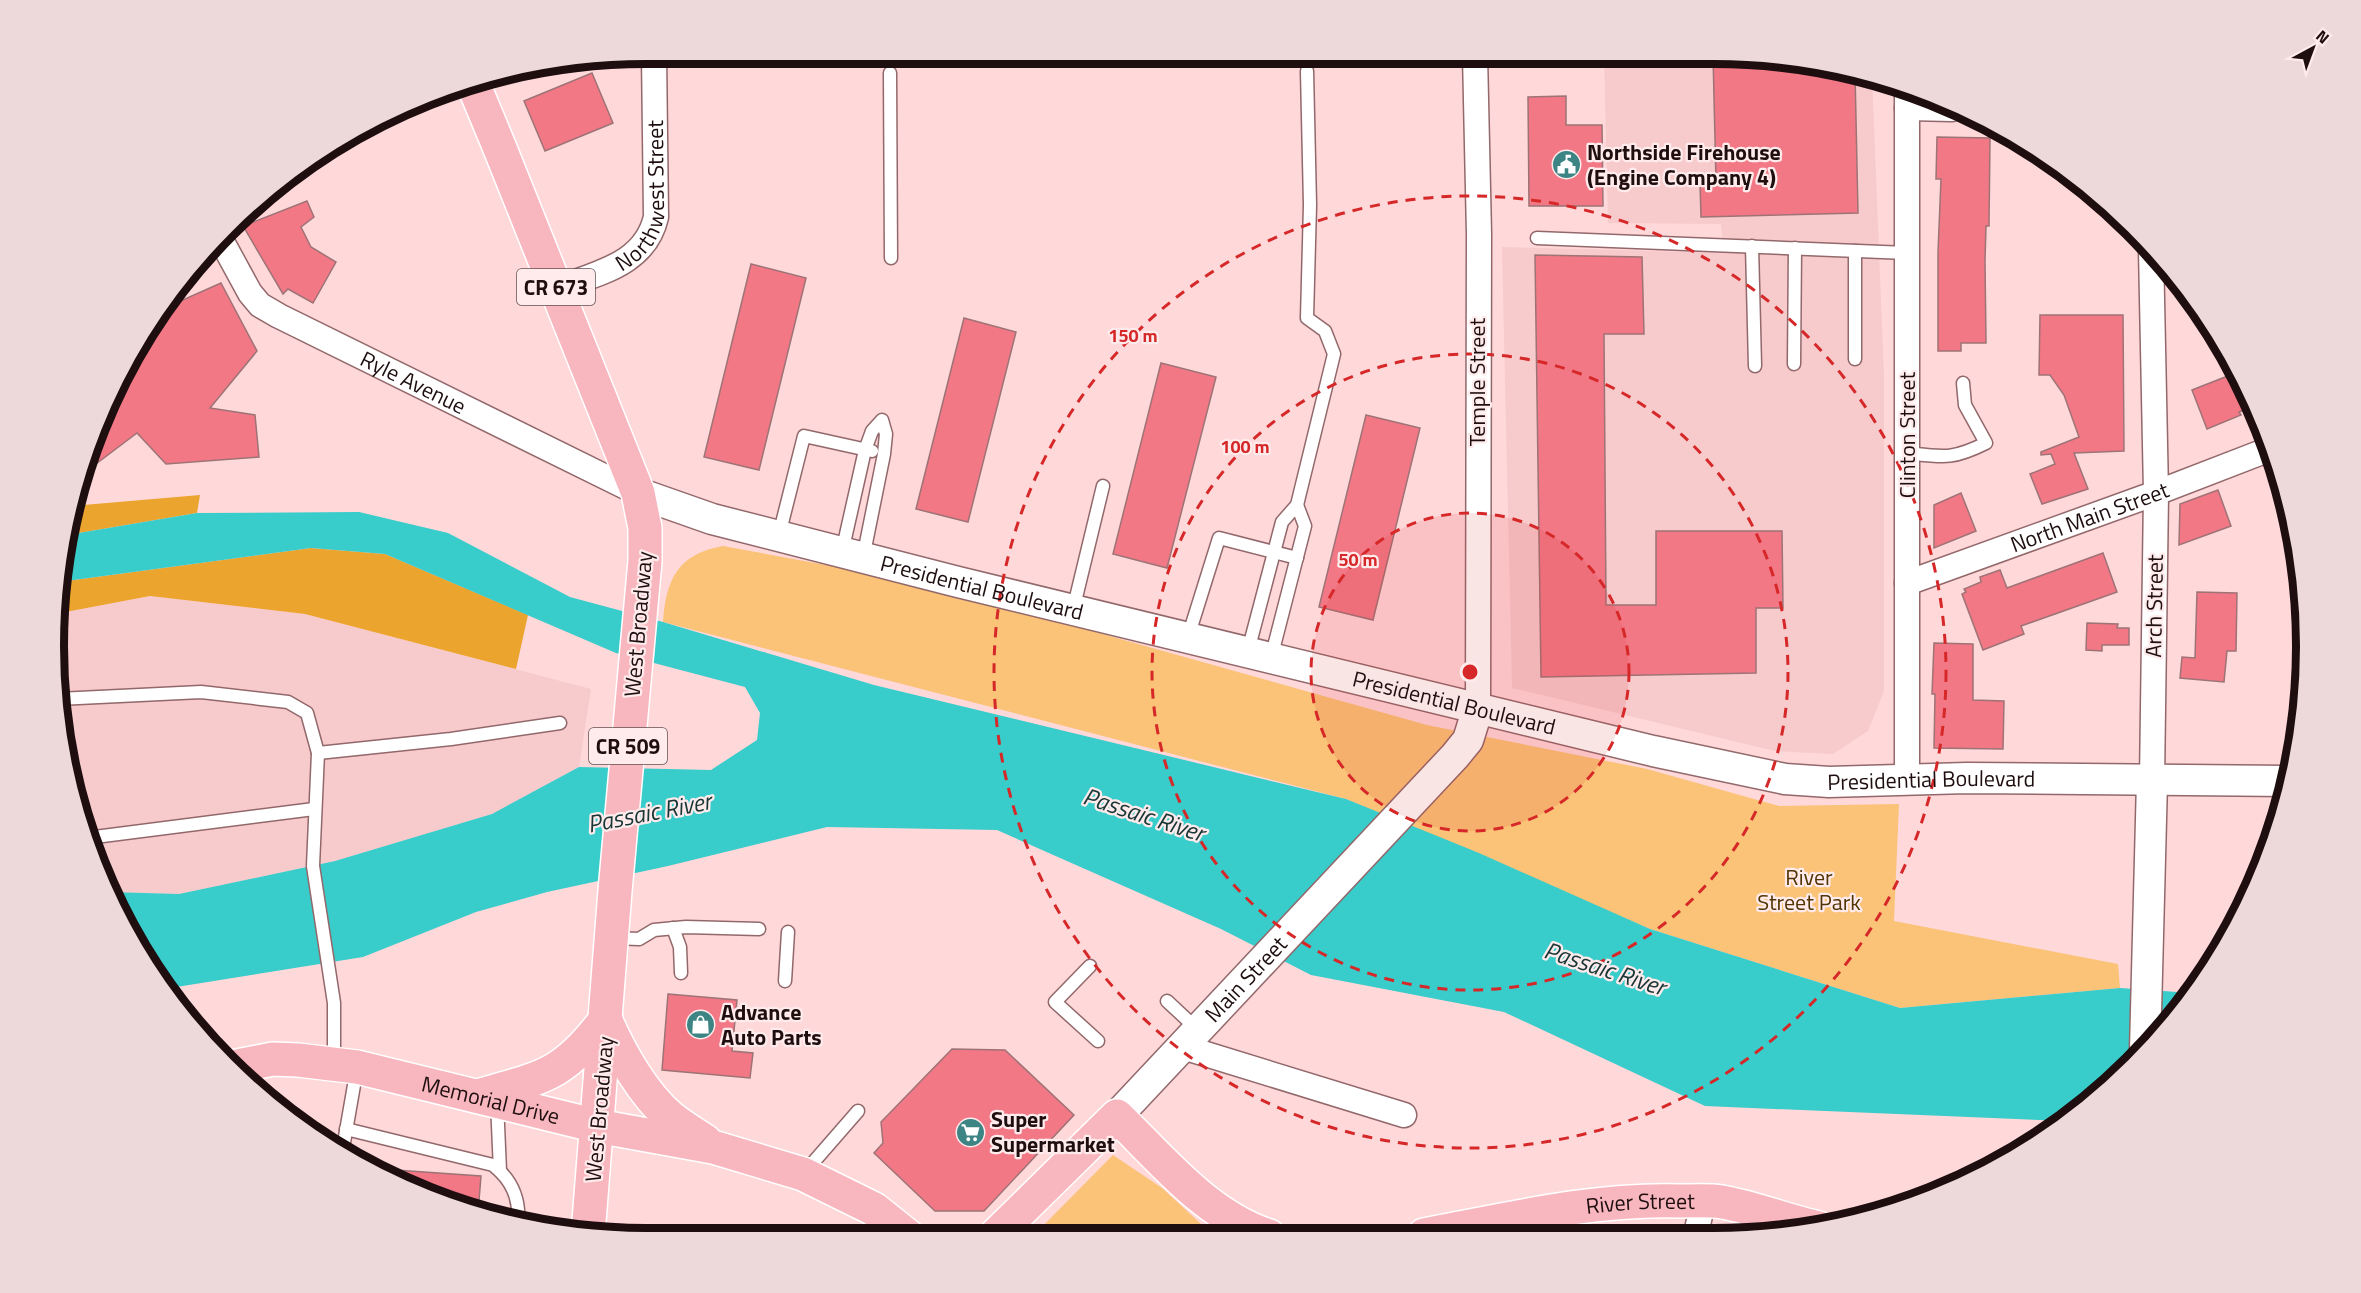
<svg xmlns="http://www.w3.org/2000/svg" width="2361" height="1293" font-family="'Titillium Web',sans-serif">
<style>
.built{fill:#f7cacc}
.green{fill:#fac377}
.forest{fill:#eba42d}
.water{fill:#38cccb}
.building{fill:#f27886;stroke:#9e7376;stroke-width:1.5}
.lines{fill:none;stroke-linecap:round;stroke-linejoin:round}
.service-casing{stroke:#92686b;stroke-width:15}
.minor-casing{stroke:#92686b;stroke-width:27}
.tertiary-casing{stroke:#92686b;stroke-width:33}
.primary-casing{stroke:#fff;stroke-width:36}
.service{stroke:#fff;stroke-width:12}
.minor{stroke:#fff;stroke-width:24}
.tertiary{stroke:#fff;stroke-width:30}
.primary{stroke:#f8b6be;stroke-width:33}
.ring{fill:none;stroke:#d62828;stroke-width:3;stroke-dasharray:10 8}
.labels{text-anchor:middle;dominant-baseline:central;stroke-width:4.5;stroke-linejoin:round;paint-order:stroke}
.shield{fill:#ffebec;stroke:#625051;stroke-width:1.5}
.shield-label{font-size:21px;font-weight:bold;fill:#1e0e0f}
.poi-label{font-size:22px;font-weight:bold;fill:#1e0e0f;stroke:#ffebec;text-anchor:start}
.street-label{font-size:22px;fill:#1e0e0f;stroke:#ffebec}
.park-label{font-size:22px;fill:#503403;stroke:#ffebec}
.water-label{font-size:24px;font-style:italic;fill:#183636;stroke:#ffebec}
.rim{fill:none;stroke:#1e0e0f;stroke-width:8}
.centre{fill:#d62828;stroke:#ffebec;stroke-width:3}
.ring-label{font-size:18px;text-anchor:middle;font-weight:bold;fill:#d62828;stroke:#ffebec;stroke-width:4.5;stroke-linejoin:round;paint-order:stroke}
</style>
<rect width="100%" height="100%" fill="#ffd8da"/>
<g class="built">
<path d="M1604,55H1753L1872,76L1884,376V691L1868,731L1833,754L1775,751L1512,688L1502,247L1724,253L1721,224L1608,223Z"/>
<path d="M150,596L305,614L591,689L579,767L492,814L335,861L179,894L109,892L99,874L74,800L55,686V614Z"/>
</g>
<g class="green">
<path d="M723,546L913,581L1427,725L1647,769L1779,806L1899,804L1894,921L2118,964L2120,988L1900,1008L1650,929L1346,799L663,622C666,579 678,554 723,546Z"/>
<path d="M1113,1155L1162,1188L1214,1236H1033Z"/>
</g>
<g class="forest">
<path d="M200,495L197,513L67,535L72,506Z"/>
<path d="M311,548L385,554L528,615L516,669L305,614L150,596L55,614L59,582Z"/>
</g>
<path class="water" d="M359,512L448,533L570,597L663,622L874,685L1346,799L1479,853L1650,929L1900,1008L2120,988L2192,993L2160,1037L2065,1121L1705,1106L1504,1012L1311,975L1221,929L997,830L827,827L668,866L547,892L476,912L363,957L164,989L154,975L109,892L179,894L335,861L492,814L579,767L711,770L757,740L760,713L745,687L616,653L385,554L311,548L59,582L67,535L197,513Z"/>
<g class="building">
<path d="M1713,55H1753L1855,72L1858,213L1701,217L1700,182L1716,181Z"/>
<path d="M592,73L613,123L545,151L524,101Z"/>
<path d="M1566,96V125H1602L1603,206H1529L1528,97Z"/>
<path d="M1937,137L1990,138L1989,226H1986L1985,261L1986,343H1961V351H1938V252L1941,179H1936Z"/>
<path d="M307,201L314,217L301,227L311,247L336,262L313,303L288,289L283,294L243,226Z"/>
<path d="M1535,255L1642,257L1644,334H1604L1606,605H1656V531H1782L1783,608H1756V673L1541,677Z"/>
<path d="M751,264L806,278L759,470L704,457Z"/>
<path d="M221,283L257,351L210,408L255,415L259,457L166,464L137,433L80,476L99,419L154,318L160,310Z"/>
<path d="M2040,315H2123L2124,451L2074,453L2088,489L2042,504L2030,474L2055,464L2051,454L2041,455V452L2079,437L2064,395L2050,375H2039Z"/>
<path d="M964,318L1016,332L968,522L916,509Z"/>
<path d="M1161,363L1216,377L1167,568L1113,554Z"/>
<path d="M2238,372L2246,384L2254,406L2239,412L2241,415L2207,429L2192,390Z"/>
<path d="M1366,415L1420,428L1373,620L1319,607Z"/>
<path d="M2218,490L2231,526L2179,545L2180,504Z"/>
<path d="M1961,493L1976,531L1934,548V505Z"/>
<path d="M2103,553L2117,592L2021,626L2024,634L1983,650L1962,594L1966,592L1964,589L1981,582L1980,577L2000,570L2007,588Z"/>
<path d="M2197,592L2237,593L2236,651H2227L2224,682L2180,678L2182,657L2195,658Z"/>
<path d="M2087,623L2118,624L2117,628H2129V645H2102V651L2086,650Z"/>
<path d="M1934,643L1973,644V700L2004,701L2003,749L1934,748L1935,694H1932Z"/>
<path d="M668,994L737,1000L732,1051L753,1053L750,1078L662,1070Z"/>
<path d="M952,1049L1005,1050L1074,1115L984,1211H935L874,1153L883,1143L881,1122Z"/>
<path d="M381,1169L481,1176L478,1213L380,1172Z"/>
</g>
<g class="lines">
<defs>
<g id="service">
<path d="M890,73L891,258"/>
<path d="M1537,238L1907,253"/>
<path d="M1752,246L1755,366"/>
<path d="M1855,251V359"/>
<path d="M1794,364L1795,248"/>
<path d="M1907,453C1943,457 1952,460 1986,443L1965,405L1963,383"/>
<path d="M779,535L804,436L872,451"/>
<path d="M842,552L865,450L872,431L882,420L886,434L884,454L863,558"/>
<path d="M1073,610L1103,486"/>
<path d="M1188,637L1219,538L1297,558"/>
<path d="M1248,651L1282,522L1297,505L1334,354L1325,331L1307,318L1310,205L1307,71"/>
<path d="M1271,658L1305,526L1297,505"/>
<path d="M58,699L201,692L288,702L307,713L318,753L313,866L334,1003V1063"/>
<path d="M318,753L451,739L560,723"/>
<path d="M87,838L314,809"/>
<path d="M673,928L680,947L681,973"/>
<path d="M613,938L639,939L654,930L686,927L759,929"/>
<path d="M1090,966L1055,1002L1098,1041"/>
<path d="M785,981L788,932"/>
<path d="M1167,1001L1198,1030"/>
<path d="M497,1102L500,1171"/>
<path d="M346,1129L493,1165C512,1180 520,1198 518,1223"/>
<path d="M342,1154L357,1068"/>
<path d="M804,1173L858,1111"/>
</g>
<g id="minor">
<path d="M1475,55L1479,234L1478,708"/>
<path d="M1907,90V779"/>
<path d="M1907,108L1952,109"/>
<path id="s1" d="M220,238L250,293L260,305L279,316L638,493"/>
<path d="M2151,250L2156,493L2152,781"/>
<path id="s2" d="M556,289C597,273 645,265 656,217L654,54"/>
<path id="s3" d="M1907,583L2156,493L2270,449"/>
<path d="M1183,1047L1404,1115"/>
<path d="M1696,1234L1703,1202"/>
</g>
<g id="tertiary">
<path id="s4" d="M638,493L712,519L958,582L1653,751L1785,779L1829,782L1967,778L2289,781"/>
<path d="M2145,1050L2152,781"/>
<path id="s5" d="M1117,1116L1455,756L1468,740L1478,708"/>
</g>
<g id="primary">
<path d="M472,81L501,151L638,493L645,528V561L615,891L588,1234"/>
<path d="M606,1021C620,1053 643,1094 670,1117C681,1126 693,1133 705,1141"/>
<path id="s6" d="M232,1067L273,1059L298,1060L357,1067L597,1126L713,1147L803,1174L874,1209L909,1237"/>
<path d="M481,1095C545,1077 565,1074 606,1019"/>
<path id="s7" d="M1424,1235C1509,1219 1595,1198 1681,1201C1695,1201 1709,1200 1722,1202C1756,1208 1786,1221 1819,1228"/>
<path d="M994,1237L1117,1116C1162,1160 1207,1216 1269,1236"/>
</g>
</defs>
<use href="#service" class="service-casing"/>
<use href="#minor" class="minor-casing"/>
<use href="#tertiary" class="tertiary-casing"/>
<use href="#primary" class="primary-casing"/>
<use href="#service" class="service"/>
<use href="#minor" class="minor"/>
<use href="#tertiary" class="tertiary"/>
<use href="#primary" class="primary"/>
</g>
<circle cx="1470" cy="672" r="159" fill="#d62828" fill-opacity=".12"/>
<g class="ring">
<circle cx="1470" cy="672" r="159"/>
<circle cx="1470" cy="672" r="318"/>
<circle cx="1470" cy="672" r="476"/>
</g>
<defs>
<symbol id="civic-disc" viewBox="-11 -11 22 22"><circle r="9.5" fill="#3d8584" stroke="#ffebec"/><path d="M-.6-6.5H3V-4.5H.6V-3L4-1V1h2V6H-6V1h2V-1L-.6-3ZM-1.2 2.5V6h2.4V2.5Z" fill="#fff"/></symbol>
<symbol id="shop-disc" viewBox="-11 -11 22 22"><circle r="9.5" fill="#3d8584" stroke="#ffebec"/><path d="M-5-2.5h2.3a2.7 3.5 0 0 1 5.4 0H5L5.5 6h-11ZM-1.5-2.5h3a1.5 2.3 0 0 0-3 0Z" fill="#fff"/></symbol>
<symbol id="supermarket-disc" viewBox="-11 -11 22 22"><circle r="9.5" fill="#3d8584" stroke="#ffebec"/><path d="M-6-5.5h2.5l.6 2H6L4.5 2H-2.5L-4.4-4H-6ZM-1.5 3.2a1.3 1.3 0 1 0 .1 0ZM3 3.2a1.3 1.3 0 1 0 .1 0Z" fill="#fff"/></symbol>
</defs>
<g fill-rule="evenodd">
<use href="#civic-disc" x="1550" y="148" width="33" height="33"/>
<use href="#shop-disc" x="684" y="1008" width="33" height="33"/>
<use href="#supermarket-disc" x="954" y="1116" width="33" height="33"/>
</g>
<g class="labels">
<g class="shield">
<rect x="517" y="269" width="78" height="36" rx="4.5"/>
<rect x="589" y="728" width="78" height="36" rx="4.5"/>
</g>
<g class="shield-label">
<text x="556" y="287">CR 673</text>
<text x="628" y="746">CR 509</text>
</g>
<g class="poi-label">
<text x="1587" y="152">Northside Firehouse<tspan x="1587" dy="25">(Engine Company 4)</tspan></text>
<text x="721" y="1012">Advance<tspan x="721" dy="25">Auto Parts</tspan></text>
<text x="991" y="1119">Super<tspan x="991" dy="25">Supermarket</tspan></text>
</g>
<g class="street-label">
<text stroke="none"><textPath href="#s2" startOffset="146">Northwest Street</textPath></text>
<text transform="translate(1477 382) rotate(-90)">Temple Street</text>
<text stroke="none"><textPath href="#s1" startOffset="250">Ryle Avenue</textPath></text>
<text transform="translate(1907 435) rotate(-90)">Clinton Street</text>
<text stroke="none"><textPath href="#s3" startOffset="194">North Main Street</textPath></text>
<text stroke="none"><textPath href="#s4" startOffset="357">Presidential Boulevard</textPath></text>
<text transform="translate(2154 606) rotate(-89)">Arch Street</text>
<text transform="translate(638 624) rotate(-85)">West Broadway</text>
<text stroke="none"><textPath href="#s4" startOffset="843">Presidential Boulevard</textPath></text>
<text stroke="none"><textPath href="#s4" startOffset="1329">Presidential Boulevard</textPath></text>
<text stroke="none"><textPath href="#s5" startOffset="188">Main Street</textPath></text>
<text stroke="none"><textPath href="#s6" startOffset="264">Memorial Drive</textPath></text>
<text transform="translate(599 1109) rotate(-85)">West Broadway</text>
<text stroke="none"><textPath href="#s7" startOffset="219">River Street</textPath></text>
</g>
<g class="park-label">
<text x="1809" y="877">River<tspan x="1809" dy="25">Street Park</tspan></text>
</g>
<g class="water-label">
<text transform="translate(649 812) rotate(-11)">Passaic River</text>
<text transform="translate(1144 814) rotate(18)">Passaic River</text>
<text transform="translate(1605 968) rotate(18)">Passaic River</text>
</g>
</g>
<path d="M0 0H2361V1293H0ZM646 64H1714A582 582 0 0 1 2296 646V646A582 582 0 0 1 1714 1228H646A582 582 0 0 1 64 646V646A582 582 0 0 1 646 64Z" fill="#edd9da" fill-rule="evenodd"/>
<path class="rim" d="M646 64H1714A582 582 0 0 1 2296 646V646A582 582 0 0 1 1714 1228H646A582 582 0 0 1 64 646V646A582 582 0 0 1 646 64Z"/>
<circle cx="1470" cy="672" r="9" class="centre"/>
<g class="ring-label">
<text x="1133" y="342">150 m</text>
<text x="1245" y="453">100 m</text>
<text x="1358" y="566">50 m</text>
</g>
<g transform="translate(2313 48) rotate(41)" stroke="#ffebec" stroke-width="4.5" paint-order="stroke">
<path d="M0-4.5L10 22L0 15L-10 22Z" fill="#1e0e0f"/>
<text y="-9" font-size="16" font-weight="bold" text-anchor="middle" fill="#1e0e0f">N</text>
</g>
</svg>
